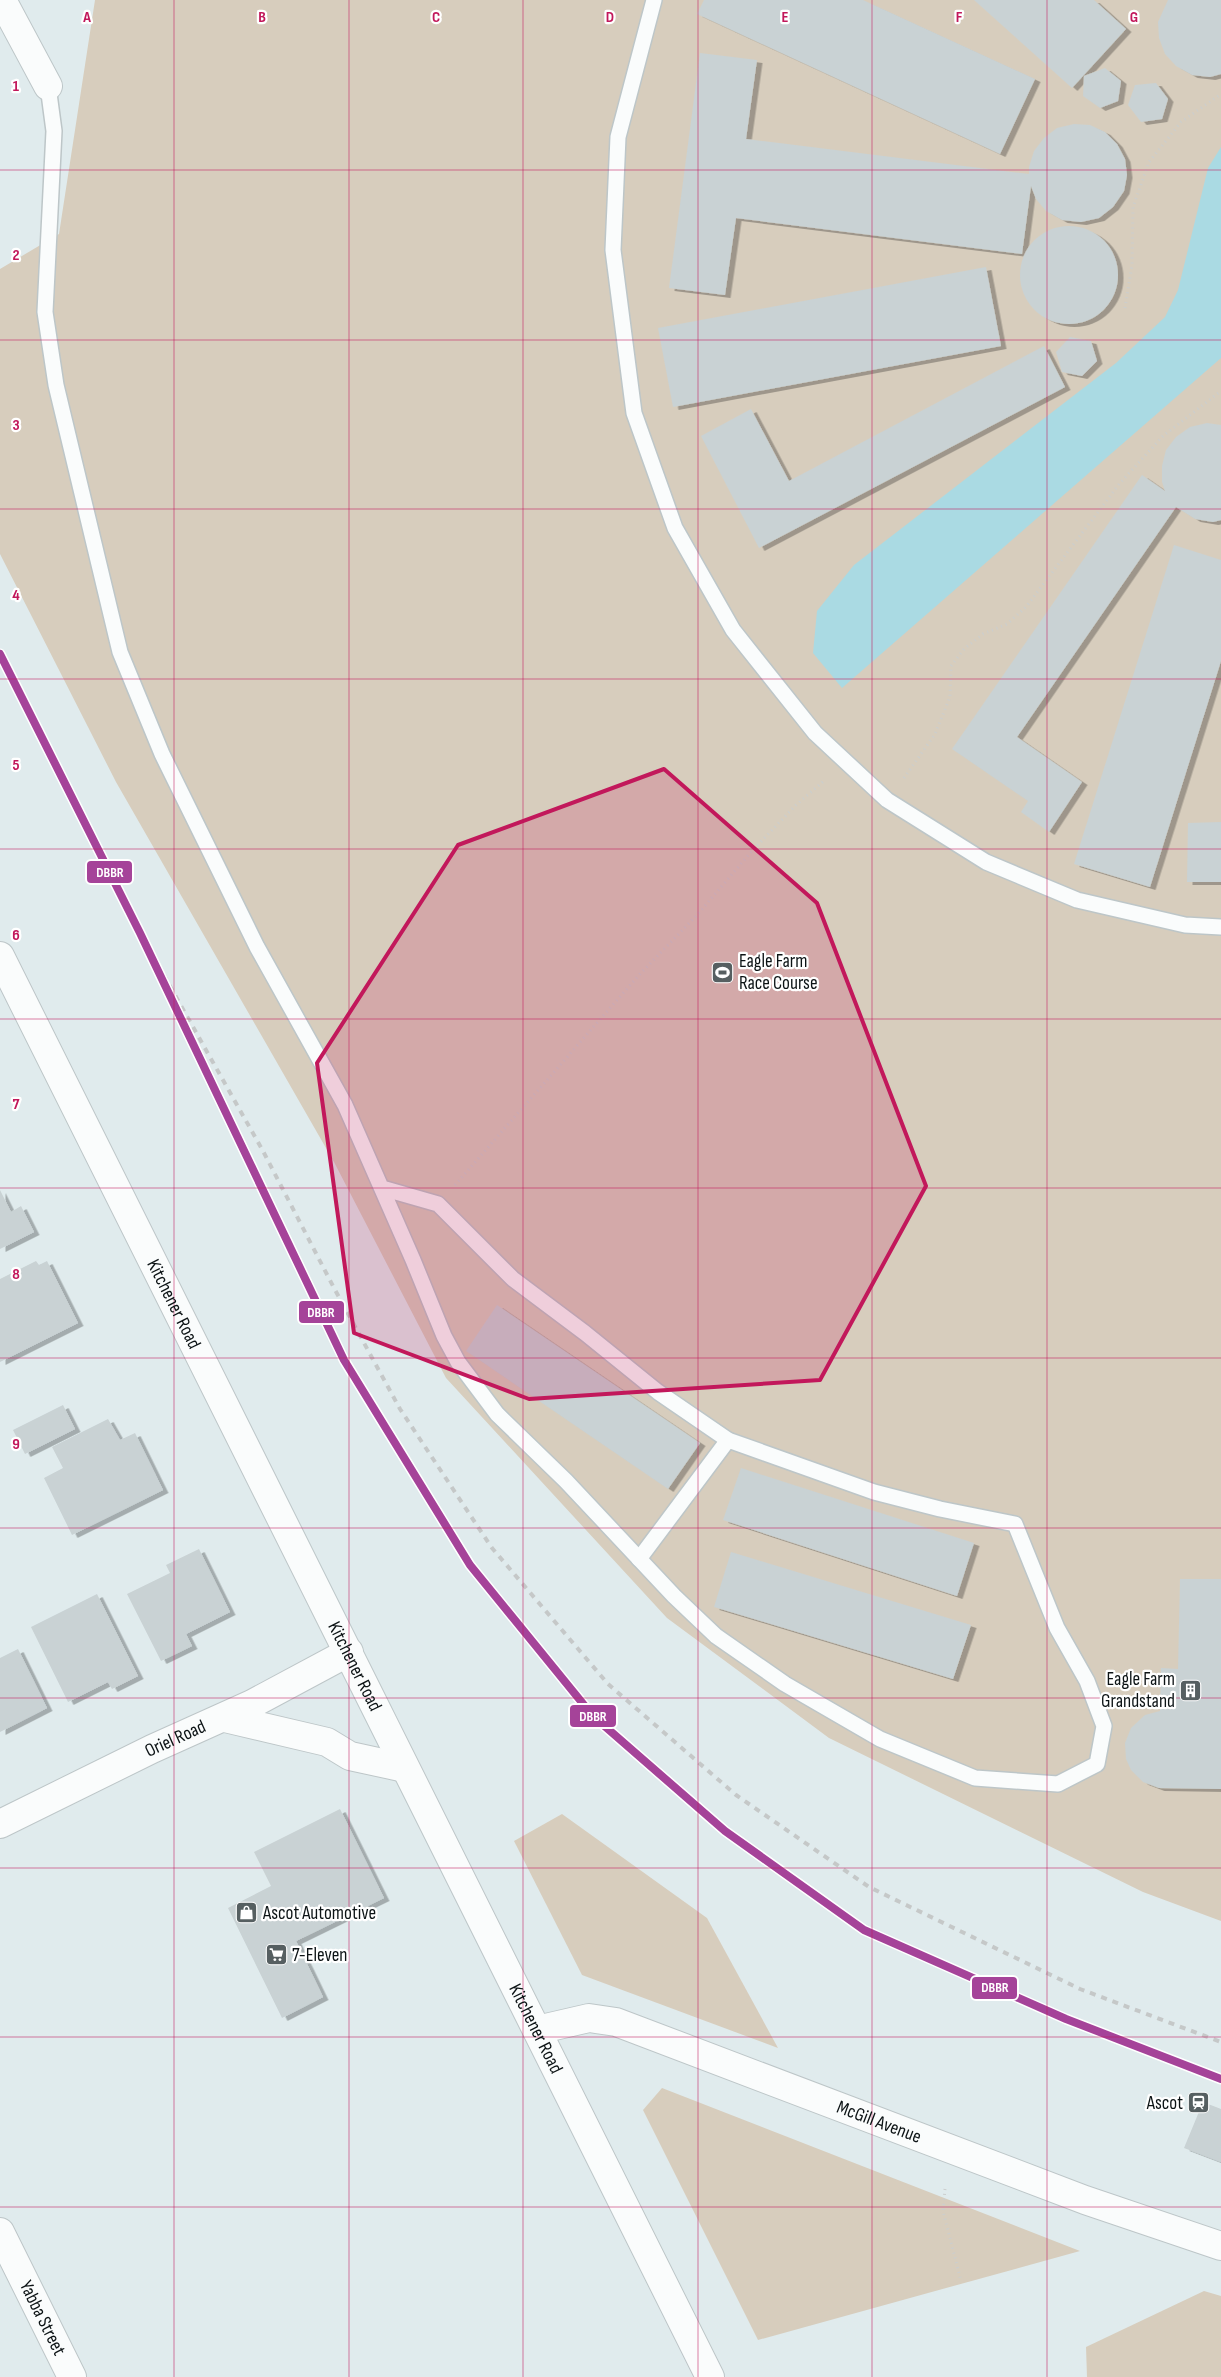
<svg xmlns="http://www.w3.org/2000/svg" width="1221" height="2377" font-family="'Sofia Sans Condensed',sans-serif">
<style>
.green{fill:#d7cdbd}
.water{fill:#aadae3}
.building{fill:#c9d2d4;filter:url(#shadow)}
.lines{fill:none;stroke-linecap:round;stroke-linejoin:round}
.lane-casing{stroke:#bdc6c8;stroke-width:18}
.street-casing{stroke:#bdc6c8;stroke-width:30}
.secondary-casing{stroke:#bdc6c8;stroke-width:30}
.path{stroke:#cbcece;stroke-width:3;stroke-dasharray:1 4;stroke-linecap:butt}
.lane{stroke:#fafcfc;stroke-width:15}
.street{stroke:#fafcfc;stroke-width:28}
.secondary{stroke:#fafcfc;stroke-width:28}
.rail{stroke:#c5c8c8;stroke-width:4;stroke-dasharray:6 6;stroke-linecap:butt}
.rail-1-casing{stroke:#fff;stroke-width:11}
.rail-1{stroke:#a54399;stroke-width:8}
.marked{fill:#c2185b;fill-opacity:0.2;stroke:#c2185b;stroke-width:4;stroke-linejoin:round}
.grid{fill:none;stroke:#c2185b;stroke-width:1;stroke-opacity:0.55}
.labels{text-anchor:middle;dominant-baseline:central;stroke-width:4.5;stroke-linejoin:round;paint-order:stroke}
.poi-label{font-size:19px;fill:#0c1315;stroke:#fff;text-anchor:start}
.street-label{font-size:19px;fill:#0c1315;stroke:#fff}
.grid-label{font-size:16px;text-anchor:middle;font-weight:bold;fill:#c2185b;stroke:#fff;stroke-width:4.5;stroke-linejoin:round;paint-order:stroke}
.line-badge{stroke:#fff;stroke-width:2}
.badge-label{font-size:14px;text-anchor:middle;font-weight:bold;fill:#fff}
</style>
<defs>
<filter id="shadow"><feDropShadow dx="5.5" dy="3" stdDeviation="0" flood-color="#0004"/></filter>
</defs>
<rect width="100%" height="100%" fill="#e0ebed"/>
<g class="green">
<path d="M95,0H1221V1921L1143,1892L829,1738L667,1618L446,1378L334,1162L116,782L0,554V269L59,234Z"/>
<path d="M562,1814L707,1918L778,2048L582,1975L514,1841Z"/>
<path d="M662,2088L1080,2251L758,2340L643,2110Z"/>
<path d="M1204,2291L1221,2296V2377H1087L1086,2347Z"/>
</g>
<path class="water" d="M1221,147V358L842,688L813,653L817,611L854,565L1116,363L1165,317L1178,290L1208,168Z"/>
<g class="building">
<path d="M704,0H863L1035,79L1000,154L697,14Z"/>
<path d="M974,0H1094L1126,29L1072,88Z"/>
<path d="M1168,0H1221V74L1210,77L1192,75L1176,66L1165,54L1159,38L1158,22Z"/>
<path d="M700,53L757,60L746,139L1029,174V167L1034,151L1044,138L1057,128L1074,124L1090,125L1105,132L1117,144L1125,159L1127,175L1124,191L1113,207L1099,218L1081,222L1062,220L1046,211L1036,199L1031,186L1022,254L736,218L725,295L669,288Z"/>
<path d="M1105,68L1121,81L1118,101L1100,108L1083,96L1084,76Z"/>
<path d="M1156,83L1168,99L1162,119L1141,122L1128,105L1135,85Z"/>
<circle cx="1069" cy="275" r="49"/>
<path d="M986,267L1001,346L673,407L658,328Z"/>
<path d="M1070,337L1091,341L1097,361L1082,376L1062,372L1056,352Z"/>
<path d="M1044,346L1065,387L759,548L701,436L751,409L789,481Z"/>
<path d="M1207,423L1221,425V520L1213,522L1195,519L1176,507L1017,737L1082,782L1049,832L1021,812L1028,801L952,749L1142,475L1165,491L1162,482V466L1166,450L1176,437L1190,427Z"/>
<path d="M1174,545L1221,560V661L1150,887L1074,864Z"/>
<path d="M1221,822V882H1187L1188,823Z"/>
<path d="M0,1190L11,1212L21,1206L34,1232L0,1249Z"/>
<path d="M36,1261L39,1265L47,1261L78,1323L0,1362V1279Z"/>
<path d="M497,1305L700,1443L668,1489L466,1351Z"/>
<path d="M63,1405L75,1429L25,1454L13,1430Z"/>
<path d="M108,1419L120,1440L135,1433L163,1490L72,1535L44,1478L63,1468L52,1447Z"/>
<path d="M741,1468L974,1543L957,1596L723,1520Z"/>
<path d="M199,1549L230,1612L186,1634L192,1646L161,1661L127,1594L170,1573L166,1565Z"/>
<path d="M731,1552L971,1625L953,1679L714,1607Z"/>
<path d="M1180,1579H1221V1789L1159,1788L1143,1782L1131,1770L1126,1759L1125,1743L1131,1728L1145,1715L1160,1711L1161,1668L1178,1669Z"/>
<path d="M97,1594L138,1676L112,1689L108,1682L68,1702L31,1627Z"/>
<path d="M18,1649L47,1708L0,1732V1658Z"/>
<path d="M340,1809L384,1898L296,1941L323,1997L282,2018L228,1908L271,1886L254,1852Z"/>
<path d="M1203,2102L1221,2109V2162L1184,2148Z"/>
</g>
<g class="lines">
<defs>
<g id="lane">
<path d="M654,0L618,137L613,250L634,413L675,528L733,630L815,733L887,800L986,862L1077,900L1185,925L1221,927"/>
<path d="M48,86L54,131L45,312L56,385L120,652L162,754L257,947L345,1105L413,1260L444,1336L458,1362L497,1414L566,1481L674,1596L716,1636L785,1684L880,1739L975,1778L1058,1784L1097,1764L1104,1726L1087,1681L1057,1628L1015,1524L940,1509L874,1492L728,1440L658,1392L585,1333L513,1279L438,1204L382,1188"/>
<path d="M639,1559L728,1440"/>
</g>
<g id="street">
<path d="M2,0L48,86"/>
<path id="s1" d="M537,2030L589,2018L616,2022L1085,2200L1221,2246"/>
<path id="s2" d="M0,2232L72,2377"/>
</g>
<g id="secondary">
<path id="s3" d="M0,956L710,2377"/>
<path d="M225,1718L327,1742L350,1756L405,1768"/>
<path id="s4" d="M0,1824L152,1749L252,1704L349,1652"/>
</g>
</defs>
<use href="#lane" class="lane-casing"/>
<use href="#street" class="street-casing"/>
<use href="#secondary" class="secondary-casing"/>
<g class="path">
<path d="M1125,308L1132,265L1133,207L1149,162L1181,122L1221,94"/>
<path d="M904,778L935,734L950,697L951,666L964,649L983,634L1007,624L1026,607L1120,483L1163,436L1221,391"/>
<path d="M455,1185L639,975L698,914L751,852L796,805L825,780"/>
<path d="M945,2189L943,2211L961,2281"/>
</g>
<use href="#lane" class="lane"/>
<use href="#street" class="street"/>
<use href="#secondary" class="secondary"/>
<path class="rail" d="M140,933L263,1151L334,1288L400,1409L492,1548L608,1684L736,1795L869,1887L1080,1989L1221,2042"/>
<defs>
<path id="rail-1" d="M0,654L140,933L344,1360L470,1565L593,1716L725,1831L864,1930L1066,2019L1221,2079"/>
</defs>
<use href="#rail-1" class="rail-1-casing"/>
<use href="#rail-1" class="rail-1"/>
</g>
<path class="marked" d="M664,769L817,903L926,1186L820,1380L529,1399L354,1333L317,1063L458,845Z"/>
<path class="grid" d="M174,0V2377M349,0V2377M523,0V2377M698,0V2377M872,0V2377M1047,0V2377M0,170H1221M0,340H1221M0,509H1221M0,679H1221M0,849H1221M0,1019H1221M0,1188H1221M0,1358H1221M0,1528H1221M0,1698H1221M0,1868H1221M0,2037H1221M0,2207H1221"/>
<defs>
<symbol id="stadium-square" viewBox="-11 -11 22 22"><rect x="-9" y="-9" width="18" height="18" rx="4" fill="#565f61" stroke="#fff"/><path d="M0-5a6.5 5 0 1 0 0 10a6.5 5 0 1 0 0-10ZM-3.5-1.8h7v3.6h-7Z" fill="#fff"/></symbol>
<symbol id="building-square" viewBox="-11 -11 22 22"><rect x="-9" y="-9" width="18" height="18" rx="4" fill="#565f61" stroke="#fff"/><path d="M-4-6H4V6H1V3H-1V6H-4ZM-2.5-4.3h1.7v1.8h-1.7ZM.8-4.3h1.7v1.8H.8ZM-2.5-1h1.7V.8h-1.7ZM.8-1h1.7V.8H.8Z" fill="#fff"/></symbol>
<symbol id="shop-square" viewBox="-11 -11 22 22"><rect x="-9" y="-9" width="18" height="18" rx="4" fill="#565f61" stroke="#fff"/><path d="M-5-2.5h2.3a2.7 3.5 0 0 1 5.4 0H5L5.5 6h-11ZM-1.5-2.5h3a1.5 2.3 0 0 0-3 0Z" fill="#fff"/></symbol>
<symbol id="supermarket-square" viewBox="-11 -11 22 22"><rect x="-9" y="-9" width="18" height="18" rx="4" fill="#565f61" stroke="#fff"/><path d="M-6-5.5h2.5l.6 2H6L4.5 2H-2.5L-4.4-4H-6ZM-1.5 3.2a1.3 1.3 0 1 0 .1 0ZM3 3.2a1.3 1.3 0 1 0 .1 0Z" fill="#fff"/></symbol>
<symbol id="station-square" viewBox="-11 -11 22 22"><rect x="-9" y="-9" width="18" height="18" rx="4" fill="#565f61" stroke="#fff"/><path d="M-3-6H3Q5-6 5-4V2Q5 4 3 4L4.5 6H3L1.5 4h-3L-3 6H-4.5L-3 4Q-5 4-5 2V-4Q-5-6-3-6ZM-3.5-4v3h7v-3ZM-3.5 1v1.5H-2V1ZM2 1v1.5H3.5V1Z" fill="#fff"/></symbol>
</defs>
<g fill-rule="evenodd">
<use href="#stadium-square" x="710" y="960" width="25" height="25"/>
<use href="#building-square" x="1178" y="1678" width="25" height="25"/>
<use href="#shop-square" x="234" y="1900" width="25" height="25"/>
<use href="#supermarket-square" x="264" y="1942" width="25" height="25"/>
<use href="#station-square" x="1186" y="2090" width="25" height="25"/>
</g>
<g class="labels">
<g class="poi-label">
<text x="739" y="961">Eagle Farm<tspan x="739" dy="22">Race Course</tspan></text>
<text x="1175" y="1679" text-anchor="end">Eagle Farm<tspan x="1175" dy="22">Grandstand</tspan></text>
<text x="263" y="1913">Ascot Automotive</text>
<text x="292" y="1955">7-Eleven</text>
<text x="1183" y="2103" text-anchor="end">Ascot</text>
</g>
<g class="street-label">
<text stroke="none"><textPath href="#s3" startOffset="389">Kitchener Road</textPath></text>
<text stroke="none"><textPath href="#s3" startOffset="794">Kitchener Road</textPath></text>
<text stroke="none"><textPath href="#s4" startOffset="195">Oriel Road</textPath></text>
<text stroke="none"><textPath href="#s3" startOffset="1199">Kitchener Road</textPath></text>
<text stroke="none"><textPath href="#s1" startOffset="362">McGill Avenue</textPath></text>
<text stroke="none"><textPath href="#s2" startOffset="96">Yabba Street</textPath></text>
</g>
</g>
<g class="grid-label">
<text x="87" y="22">A</text>
<text x="262" y="22">B</text>
<text x="436" y="22">C</text>
<text x="610" y="22">D</text>
<text x="785" y="22">E</text>
<text x="959" y="22">F</text>
<text x="1134" y="22">G</text>
<text x="16" y="91">1</text>
<text x="16" y="260">2</text>
<text x="16" y="430">3</text>
<text x="16" y="600">4</text>
<text x="16" y="770">5</text>
<text x="16" y="940">6</text>
<text x="16" y="1109">7</text>
<text x="16" y="1279">8</text>
<text x="16" y="1449">9</text>
</g>
<g class="line-badge">
<rect x="86" y="860" width="47" height="24" rx="5" fill="#a54399"/>
<rect x="298" y="1300" width="47" height="24" rx="5" fill="#a54399"/>
<rect x="569" y="1704" width="48" height="24" rx="5" fill="#a54399"/>
<rect x="971" y="1976" width="47" height="24" rx="5" fill="#a54399"/>
</g>
<g class="badge-label">
<text x="110" y="877">DBBR</text>
<text x="321" y="1317">DBBR</text>
<text x="593" y="1721">DBBR</text>
<text x="995" y="1992">DBBR</text>
</g>
</svg>
